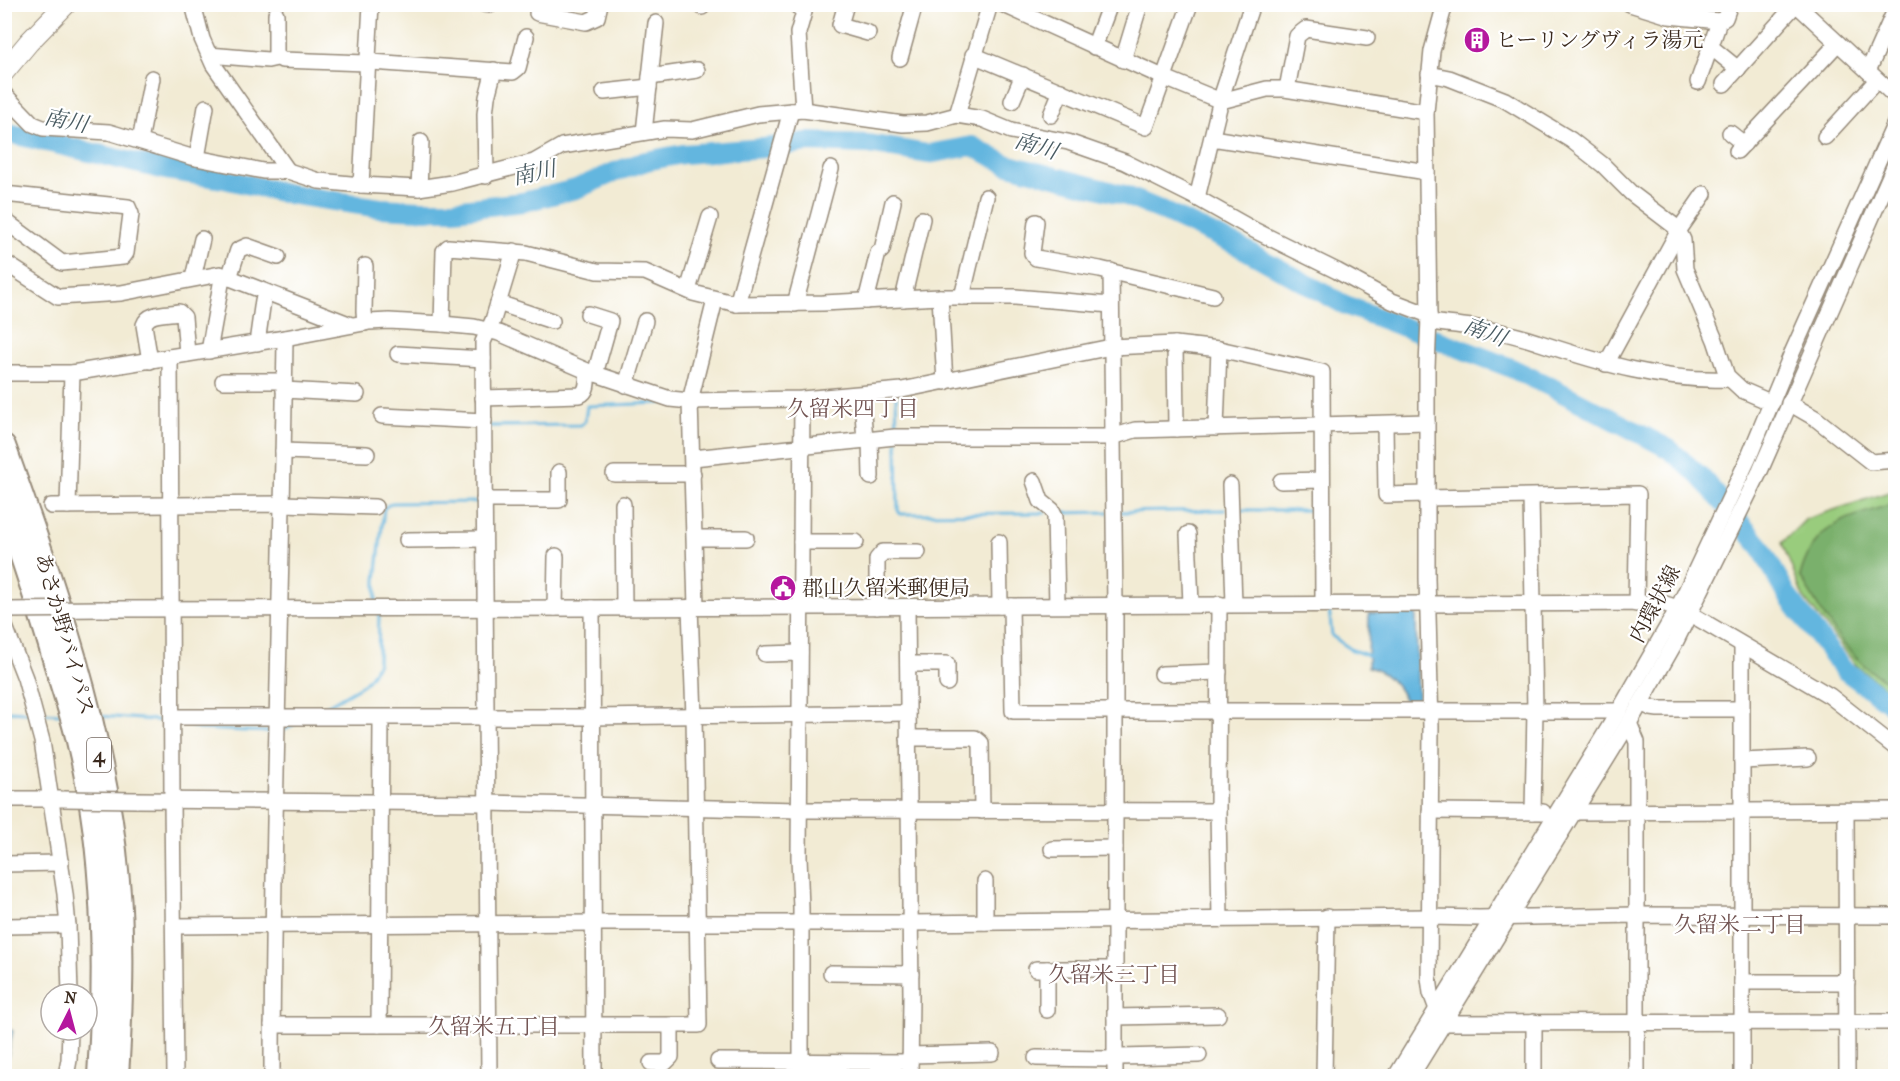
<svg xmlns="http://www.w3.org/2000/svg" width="1900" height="1081" font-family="'IM FELL French Canon','Noto Serif JP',serif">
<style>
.green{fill:#99cc7d;stroke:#6a7b4e;stroke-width:1.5}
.forest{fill:#7ab06c;stroke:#5a6d45;stroke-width:1.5}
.water{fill:#63b6df;stroke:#4f707e;stroke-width:1.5}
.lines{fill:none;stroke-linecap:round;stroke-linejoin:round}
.stream{stroke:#63b6df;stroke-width:3}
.river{stroke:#63b6df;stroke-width:20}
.minor-casing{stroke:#968a79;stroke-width:18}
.major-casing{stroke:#968a79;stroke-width:22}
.highway-casing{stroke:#968a79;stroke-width:26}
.minor{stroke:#fff;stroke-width:15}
.major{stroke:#fff;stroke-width:20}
.highway{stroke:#fff;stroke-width:22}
.minor-bridge-casing{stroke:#968a79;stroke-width:18;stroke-linecap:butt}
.minor-bridge{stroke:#fff;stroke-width:15}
.labels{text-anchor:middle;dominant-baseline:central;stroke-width:4.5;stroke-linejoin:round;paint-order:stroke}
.shield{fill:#fff;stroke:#766a62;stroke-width:1.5}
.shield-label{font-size:20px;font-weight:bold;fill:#3b2a1e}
.poi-label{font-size:21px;fill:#3b2a1e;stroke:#fff;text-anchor:start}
.street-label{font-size:21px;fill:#3b2a1e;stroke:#fff}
.water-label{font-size:22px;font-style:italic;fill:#495b62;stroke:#fff}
.neighbourhood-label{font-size:22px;fill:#715351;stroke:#fff}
</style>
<rect width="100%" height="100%" fill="#fff"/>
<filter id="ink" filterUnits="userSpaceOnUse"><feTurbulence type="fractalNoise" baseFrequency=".0167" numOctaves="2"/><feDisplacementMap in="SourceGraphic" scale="12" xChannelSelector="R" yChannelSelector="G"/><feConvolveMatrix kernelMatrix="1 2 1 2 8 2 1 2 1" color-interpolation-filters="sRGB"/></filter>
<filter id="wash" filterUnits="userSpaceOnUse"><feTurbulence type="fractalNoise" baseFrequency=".008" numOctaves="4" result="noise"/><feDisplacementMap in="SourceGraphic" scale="24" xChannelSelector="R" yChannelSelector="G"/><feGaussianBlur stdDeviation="1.35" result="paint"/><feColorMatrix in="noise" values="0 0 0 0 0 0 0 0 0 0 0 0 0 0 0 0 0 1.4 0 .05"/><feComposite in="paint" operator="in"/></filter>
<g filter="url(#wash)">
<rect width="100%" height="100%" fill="#f2ebd4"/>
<path class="green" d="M1895,490V696L1856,665L1803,597L1782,543L1806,519Z"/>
<path class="forest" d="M1895,503H1896L1895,686C1849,664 1825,618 1800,576C1815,521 1847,519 1895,503Z"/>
<g class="water">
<path d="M1369,613L1416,614L1418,704H1405C1403,687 1384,671 1368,667Z"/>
<path d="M5,1027L13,1031L5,1072Z"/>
</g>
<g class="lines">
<g class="stream">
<path d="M896,396L897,432"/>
<path d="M488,426L581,425L585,421L587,406L661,403"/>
<path d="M897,441L898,510L900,514L1045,513"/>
<path d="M1235,510H1318"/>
<path d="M1118,512L1225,510"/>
<path d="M1058,513L1108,512"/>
<path d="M376,605V580L384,508L392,503L479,502"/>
<path d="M1329,608L1332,636L1352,650L1370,656"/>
<path d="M4,711L30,712"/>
<path d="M318,711L361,686C369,680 374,672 378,662L379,614"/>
<path d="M40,713L63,714"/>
<path d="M100,716L168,721"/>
<path d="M184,723L198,729L272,732"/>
<path d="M281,732L296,723"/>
</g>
<path class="river" d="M4,132L166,170L224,179L289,194L380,208L420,210H454L523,202L576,189L615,172L646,161L683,154L764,148L807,142L868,144L928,154L972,146L1006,164L1124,195L1160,210L1240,247L1345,305L1509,367L1551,387L1669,449L1701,477L1760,546L1789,598L1843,669L1896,708"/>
</g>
</g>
<g filter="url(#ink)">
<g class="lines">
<defs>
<g id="minor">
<path d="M193,4L202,39L213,64L288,171"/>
<path d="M484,4L490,5"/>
<path d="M702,4V7"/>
<path d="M795,4L804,12L798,33L803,110"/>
<path d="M846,4L840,25L868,33"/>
<path d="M1002,4L1165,78L1221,101L1267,89H1285L1426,112"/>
<path d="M1630,4L1669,16L1719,21L1725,18L1730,4"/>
<path d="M537,13L586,22L597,17L600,4"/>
<path d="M276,14V55L282,60L366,63L371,62L513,72L518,68L526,37"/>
<path d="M1094,47L1110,4"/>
<path d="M1711,47L1738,69"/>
<path d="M209,55L268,60L277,58"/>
<path d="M973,55L1146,127L1190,4"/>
<path d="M900,58L915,4"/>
<path d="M1123,60L1140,4"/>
<path d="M1868,71L1896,8"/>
<path d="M1429,74L1449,78L1505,100L1571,140L1603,165L1631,193L1677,228L1683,240L1685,269L1715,340L1727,376L1742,390L1772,403"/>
<path d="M650,77L697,70"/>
<path d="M1698,82L1717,28"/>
<path d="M1724,84L1796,4L1896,97"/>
<path d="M1287,89L1297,36L1306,29L1367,38"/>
<path d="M604,92L649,87"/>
<path d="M4,94L33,124L43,128L109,132L191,157L263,171H288L319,181L361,185L418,188L452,183L534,162L562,146L665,129L692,130L758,114L803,110L903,124L927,123L957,115L982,119L1011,131L1068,142L1125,162L1197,198L1254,230L1337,271L1392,301L1429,315"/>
<path d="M1012,101L1023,75"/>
<path d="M957,115L990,4"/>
<path d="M1051,115L1061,91"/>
<path d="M644,132L656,23"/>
<path d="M1730,133L1744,144"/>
<path d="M1825,137L1877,80"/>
<path d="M1212,138L1427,172"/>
<path d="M140,141L152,78"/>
<path d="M1737,151L1838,43"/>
<path d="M197,158L206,107"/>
<path d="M486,176L485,114L487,97L494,70"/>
<path d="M361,185L371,4"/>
<path d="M419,188L421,142"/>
<path d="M4,194L128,207L131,214L126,253L123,257L62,263L4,220"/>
<path d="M1197,198L1222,95L1252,4"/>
<path d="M1036,222L1032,253L1036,258L1100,269L1213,296"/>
<path d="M4,262L58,297L121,293L220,274L351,325"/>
<path d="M365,266L364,311L365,323"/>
<path d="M1111,271L1115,605V1076"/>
<path d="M193,278L202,239"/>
<path d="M229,278L238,250L247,246L278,257"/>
<path d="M688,290L710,217"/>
<path d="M940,297L945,382"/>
<path d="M962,297L986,197"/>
<path d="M903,299L922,219"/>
<path d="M866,301L878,253L882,250L893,202"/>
<path d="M498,303L552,321"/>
<path d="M737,304L791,111"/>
<path d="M795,304L831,169"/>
<path d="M588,314L610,321L595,374"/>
<path d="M1429,322C1465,326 1503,330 1537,342C1601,363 1662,382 1729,379"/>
<path d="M442,324L444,251L448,247L526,253L597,271L645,272L693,293L737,304L823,303L940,297H1015L1111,305"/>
<path d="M257,343L263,300"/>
<path d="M1175,344L1176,429"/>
<path d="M209,351L221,284"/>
<path d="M398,354L483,359"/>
<path d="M170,357L172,801L175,1076"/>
<path d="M150,361L144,325C148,312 167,314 179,312L184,317L187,354"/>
<path d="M1606,364L1679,230L1704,194"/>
<path d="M4,373H72L285,338L369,322L389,321L442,324L474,327L499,333L587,371L670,399L690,401L802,399L902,390L1111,347L1175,344L1219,349L1322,372L1323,604"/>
<path d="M223,381H284"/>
<path d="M626,385L645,321"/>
<path d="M284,390L357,394"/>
<path d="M483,398L580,395C589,391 587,380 587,371"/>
<path d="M862,400L865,440"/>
<path d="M1789,403L1815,418L1871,462L1896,460"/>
<path d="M382,416L484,421"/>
<path d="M1385,424L1386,495L1427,494"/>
<path d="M1216,428L1219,349"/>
<path d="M870,439L871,477"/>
<path d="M283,451L367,454"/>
<path d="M693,458L895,437H1112L1135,430L1427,422"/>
<path d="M614,474H693"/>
<path d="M1034,481L1041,501L1052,510L1055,516L1057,605"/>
<path d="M1281,481L1322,480"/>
<path d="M1230,485L1234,604"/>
<path d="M1531,497L1535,710L1533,812"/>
<path d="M1427,498L1638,494L1636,604"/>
<path d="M484,500H559V472"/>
<path d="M623,504L624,608"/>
<path d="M51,506L283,504L375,507"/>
<path d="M68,506L72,373"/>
<path d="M1188,534L1191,604"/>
<path d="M695,538H746"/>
<path d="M407,540L484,539"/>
<path d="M801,542H856"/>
<path d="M999,542L1000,606"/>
<path d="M1219,604L1218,811L1220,919"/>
<path d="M1011,606L1013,711H1619"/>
<path d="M696,607L690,401L715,300"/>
<path d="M877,607V559L883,552H918"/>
<path d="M907,607L911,997L910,1076"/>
<path d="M555,608L556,556"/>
<path d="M592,608L594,1076"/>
<path d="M103,609L592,608L1662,603L1678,608L1699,619L1830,696L1896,748"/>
<path d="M4,624L25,678L42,741L65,894L68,927L70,994"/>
<path d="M1742,645V1076"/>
<path d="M765,654L800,653"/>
<path d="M908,664H947V683"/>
<path d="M1162,674L1219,672"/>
<path d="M1641,703L1651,708L1658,709H1742"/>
<path d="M172,717H591L908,713"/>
<path d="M1629,723L1637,742V1076"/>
<path d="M908,738H975L981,743L982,811"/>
<path d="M1742,761L1808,758"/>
<path d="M4,799H60"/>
<path d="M136,800L487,803L799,810L1218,811"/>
<path d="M1430,811L1543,812"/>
<path d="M1846,811L1847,1076"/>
<path d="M1575,812L1896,810"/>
<path d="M1052,849L1115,848"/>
<path d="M4,864L61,863"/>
<path d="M985,881V922"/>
<path d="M4,926L68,925"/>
<path d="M174,926L592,923H910L1429,917L1479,918L1636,915L1896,916"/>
<path d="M1036,969H1115"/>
<path d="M831,973L911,974"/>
<path d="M1742,982H1847"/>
<path d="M1437,1009L1431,993L1429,978L1431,727L1427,578V367L1429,318L1426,112L1432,51L1445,4"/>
<path d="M1047,1010V969"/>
<path d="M1115,1017L1218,1015"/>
<path d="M1534,1022V1076"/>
<path d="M1443,1023L1896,1022"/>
<path d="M272,1025H699L694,716L690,607"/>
<path d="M379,1025L381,718"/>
<path d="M910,1055L992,1053"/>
<path d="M1036,1058L1108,1059L1121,1057L1199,1055"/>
<path d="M718,1061L910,1062"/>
<path d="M651,1063H665L671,1057V1025"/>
<path d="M66,1076L69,1060L70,1030"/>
<path d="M272,1076C272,830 282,584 285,338"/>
<path d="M489,1076L483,342L493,320L514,251"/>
<path d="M801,1076V908L799,857L802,399"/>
<path d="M1324,1076L1327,917"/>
<path d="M1396,1076L1619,711L1678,608L1748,459L1792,353L1896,121"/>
<path d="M1411,1076L1635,713L1676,641L1760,471L1896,162"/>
</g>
<path id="major" d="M4,72L29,42L66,4"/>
<g id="highway">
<path d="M4,446C54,586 106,732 118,881C124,946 121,1012 117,1076"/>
<path d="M4,506C25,563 43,621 60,679C67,701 74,723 79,745C105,853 106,967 99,1076"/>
</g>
</defs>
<use href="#minor" class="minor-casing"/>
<use href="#major" class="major-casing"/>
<use href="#highway" class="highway-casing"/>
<use href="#minor" class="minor"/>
<use href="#major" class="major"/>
<use href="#highway" class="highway"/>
<defs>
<g id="minor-bridge">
<path d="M6,610L103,609"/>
<path d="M63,799L136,800"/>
</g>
</defs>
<use href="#minor-bridge" class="minor-bridge-casing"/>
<use href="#minor-bridge" class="minor-bridge"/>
</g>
</g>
<defs>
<symbol id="building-disc" viewBox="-11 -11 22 22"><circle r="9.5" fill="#b5179e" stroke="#fff"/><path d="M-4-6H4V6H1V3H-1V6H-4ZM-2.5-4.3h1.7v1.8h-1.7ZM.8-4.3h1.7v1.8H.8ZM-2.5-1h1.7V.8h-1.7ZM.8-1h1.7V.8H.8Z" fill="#fff"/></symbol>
<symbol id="civic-disc" viewBox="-11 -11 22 22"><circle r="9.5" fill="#b5179e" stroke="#fff"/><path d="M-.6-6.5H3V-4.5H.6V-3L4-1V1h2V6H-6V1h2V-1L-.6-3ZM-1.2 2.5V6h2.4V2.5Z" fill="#fff"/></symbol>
</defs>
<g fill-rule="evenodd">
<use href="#building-disc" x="1462" y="25" width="30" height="30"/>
<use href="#civic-disc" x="768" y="573" width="30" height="30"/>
</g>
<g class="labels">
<rect class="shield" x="87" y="738" width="24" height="34" rx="4.5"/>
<g class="shield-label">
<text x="99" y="755">4</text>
</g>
<g class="poi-label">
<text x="1496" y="40">ヒーリングヴィラ湯元</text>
<text x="802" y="588">郡山久留米郵便局</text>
</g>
<g class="street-label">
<text transform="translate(1655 604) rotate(-62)">内環状線</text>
<text transform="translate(65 634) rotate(74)">あさか野バイパス</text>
</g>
<g class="water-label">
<text transform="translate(66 121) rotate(12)">南川</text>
<text transform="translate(1036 146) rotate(17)">南川</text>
<text transform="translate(534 173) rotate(-12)">南川</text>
<text transform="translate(1485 332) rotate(21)">南川</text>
</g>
<g class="neighbourhood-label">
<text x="853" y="409">久留米四丁目</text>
<text x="1740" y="925">久留米二丁目</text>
<text x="1114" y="975">久留米三丁目</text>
<text x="494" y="1027">久留米五丁目</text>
</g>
</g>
<rect width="1900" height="1081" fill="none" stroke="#fff" stroke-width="24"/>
<g transform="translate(69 1012) rotate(6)"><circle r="28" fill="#ffffff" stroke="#b1aaa5" stroke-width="1.5"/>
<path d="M0-4.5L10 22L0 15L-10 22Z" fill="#b5179e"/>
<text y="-9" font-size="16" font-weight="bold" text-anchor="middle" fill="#3b2a1e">N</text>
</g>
</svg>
